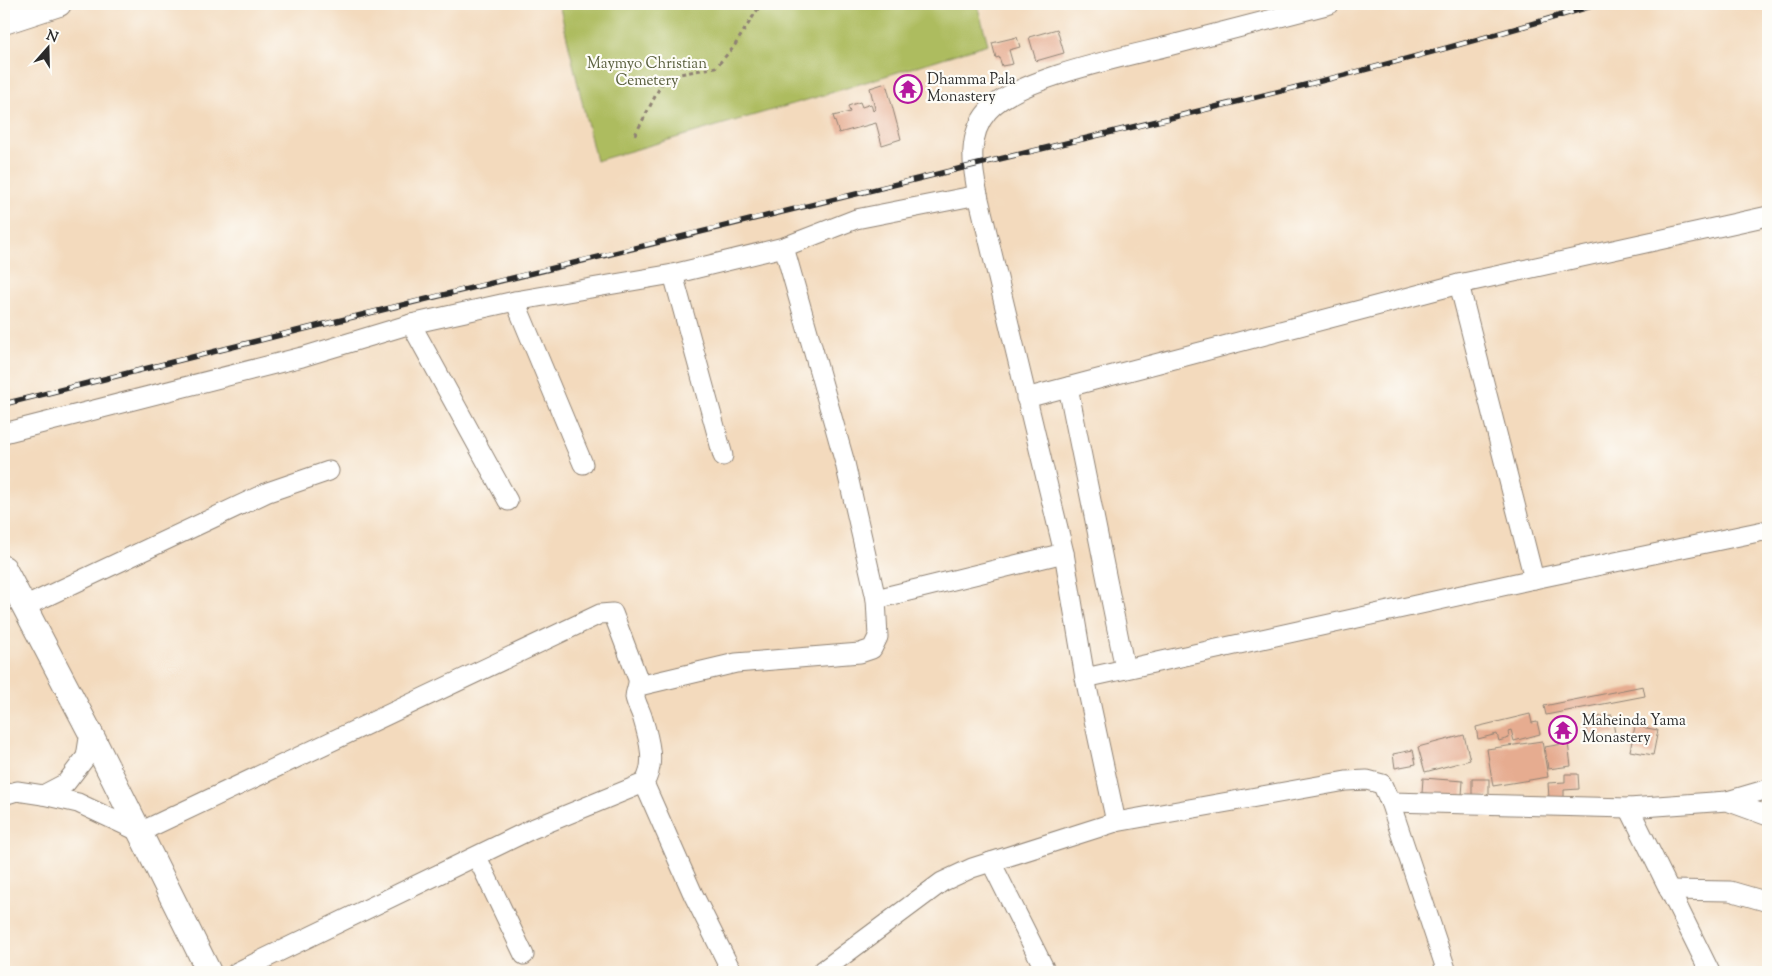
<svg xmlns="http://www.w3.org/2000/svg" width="1772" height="976" font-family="'Sorts Mill Goudy',serif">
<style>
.green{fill:#adbc5f;stroke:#6c7445}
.building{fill:#e6ac90}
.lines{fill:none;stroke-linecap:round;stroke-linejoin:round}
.minor-casing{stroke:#8f8274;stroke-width:21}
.major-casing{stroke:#8f8274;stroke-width:26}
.path{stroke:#8f8274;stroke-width:3;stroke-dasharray:4 4;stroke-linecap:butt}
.minor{stroke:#fff;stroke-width:19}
.major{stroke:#fff;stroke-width:24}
.rail-casing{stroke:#2b2b2b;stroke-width:5.5}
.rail{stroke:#fdfcf7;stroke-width:4;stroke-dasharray:11;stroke-linecap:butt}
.labels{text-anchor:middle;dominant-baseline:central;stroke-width:4.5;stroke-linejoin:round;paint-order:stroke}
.park-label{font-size:15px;fill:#585e3d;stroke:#fdfcf7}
.poi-label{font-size:15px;fill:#2b2b2b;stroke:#fdfcf7;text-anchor:start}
</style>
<rect width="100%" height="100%" fill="#fdfcf7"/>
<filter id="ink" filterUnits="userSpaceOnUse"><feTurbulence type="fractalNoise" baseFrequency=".02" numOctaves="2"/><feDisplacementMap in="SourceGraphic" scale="10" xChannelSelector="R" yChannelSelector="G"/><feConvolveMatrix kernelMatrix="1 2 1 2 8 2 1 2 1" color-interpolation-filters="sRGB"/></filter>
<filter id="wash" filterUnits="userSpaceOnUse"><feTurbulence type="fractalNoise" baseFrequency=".0096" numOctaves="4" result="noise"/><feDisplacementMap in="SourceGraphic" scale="20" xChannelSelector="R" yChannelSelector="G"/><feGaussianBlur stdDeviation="1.12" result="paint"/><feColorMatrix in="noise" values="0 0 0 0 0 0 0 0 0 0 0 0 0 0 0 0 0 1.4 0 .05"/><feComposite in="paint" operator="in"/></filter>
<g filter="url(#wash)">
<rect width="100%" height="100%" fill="#f3dabd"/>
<path class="green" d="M559,4H977L988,44L824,95L596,161Z"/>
<g id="blocks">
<g class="building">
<path d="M1057,29L1064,53L1036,61L1029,37Z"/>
<path d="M1017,37L1020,47L1009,50L1013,64L1002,66L999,57L996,58L992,43Z"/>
<path d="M886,83L901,139L882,145L876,123L839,133L833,116L850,112L848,106L860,102L862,107L871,104L873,111L875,109L870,88Z"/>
<path d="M1643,686L1645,696L1546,715L1544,706Z"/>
<path d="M1530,714L1532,723L1537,722L1540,734L1514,741L1511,730L1508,731L1509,738L1499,741L1497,734L1478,739L1476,727Z"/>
<path d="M1612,715L1615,734L1587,737L1585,718Z"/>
<path d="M1635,726L1658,730L1653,755L1630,751Z"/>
<path d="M1464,735L1470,760L1425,772L1418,747Z"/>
<path d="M1542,741L1548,777L1493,786L1487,749Z"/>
<path d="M1568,743L1571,766L1548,769L1545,747Z"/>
<path d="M1413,750L1416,764L1395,768L1393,754Z"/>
<path d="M1565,774H1578L1579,789L1564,790V798H1549L1548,783L1565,782Z"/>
<path d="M1423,778L1463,781L1462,796L1422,793Z"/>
<rect x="1472" y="779" width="17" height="17"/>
</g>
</g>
</g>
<g filter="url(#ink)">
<use href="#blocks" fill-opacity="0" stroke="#8f8274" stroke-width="1"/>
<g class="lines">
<defs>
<g id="minor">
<path d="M673,274L723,456"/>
<path d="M1459,284L1534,579"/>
<path d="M515,301L583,464"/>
<path d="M411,324L508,501"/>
<path d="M1068,387L1125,669"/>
<path d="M1026,398L1459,284L1768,216"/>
<path d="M4,433L302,357L411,324L515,301L673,274L784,247L856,219L978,195"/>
<path d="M876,599L1064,553"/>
<path d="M24,607L268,492L329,471"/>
<path d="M1085,678L1534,579L1768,530"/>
<path d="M639,686L736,663L860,653L872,649L878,637L876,599L845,463L784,247"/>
<path d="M4,795L17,791L43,795L66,783L86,757L90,732"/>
<path d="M43,795L78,803L140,832L600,614L613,613L638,679C639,686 635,691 635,697C636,703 640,710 642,716C648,736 657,764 644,783L693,894L732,972"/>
<path d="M1727,801L1768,816"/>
<path d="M1390,802L1629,808L1727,801L1768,789"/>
<path d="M1629,808L1710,972"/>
<path d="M1116,822L1085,678L1064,553L978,195C972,167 967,135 988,111C1015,79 1124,57 1168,46C1222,32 1276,18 1330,4"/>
<path d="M477,857L524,955"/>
<path d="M991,862L1046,972"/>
<path d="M1669,890L1730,891L1768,902"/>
<path d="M237,972L532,829L644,783"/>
<path d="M821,972L942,882L972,868L1116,822L1346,781L1367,780L1382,784L1390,802L1447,972"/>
</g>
<g id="major">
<path d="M4,22L59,4"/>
<path d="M4,568L90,732L209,972"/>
</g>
</defs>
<use href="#minor" class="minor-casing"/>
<use href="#major" class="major-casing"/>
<path class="path" d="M635,135L662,83L680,74L716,67L733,48L761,4"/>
<use href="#minor" class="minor"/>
<use href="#major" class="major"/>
<defs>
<path id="rail" d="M4,404C319,325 634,247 950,171C1167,118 1385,70 1598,4"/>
</defs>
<use href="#rail" class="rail-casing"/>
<use href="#rail" class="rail"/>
</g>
</g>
<defs>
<symbol id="temple-ring" viewBox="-11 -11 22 22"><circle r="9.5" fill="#fdfcf7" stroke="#b5179e" stroke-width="1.5"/><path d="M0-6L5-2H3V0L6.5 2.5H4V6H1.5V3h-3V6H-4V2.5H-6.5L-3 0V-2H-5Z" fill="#b5179e"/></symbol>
</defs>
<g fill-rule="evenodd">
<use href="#temple-ring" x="892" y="73" width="32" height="32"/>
<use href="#temple-ring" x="1547" y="714" width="32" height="32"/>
</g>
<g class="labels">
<g class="park-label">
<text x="647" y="64">Maymyo Christian<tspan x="647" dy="17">Cemetery</tspan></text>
</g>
<g class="poi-label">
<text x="927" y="80">Dhamma Pala<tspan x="927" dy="17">Monastery</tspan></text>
<text x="1582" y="721">Maheinda Yama<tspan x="1582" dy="17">Monastery</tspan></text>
</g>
</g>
<rect width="1772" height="976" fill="none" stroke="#fdfcf7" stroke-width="20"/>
<g transform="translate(48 48) rotate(20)" stroke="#fdfcf7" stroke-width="4" paint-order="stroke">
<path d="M0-4L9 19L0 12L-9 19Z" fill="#2b2b2b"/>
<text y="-8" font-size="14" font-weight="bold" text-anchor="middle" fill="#2b2b2b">N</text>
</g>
</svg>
